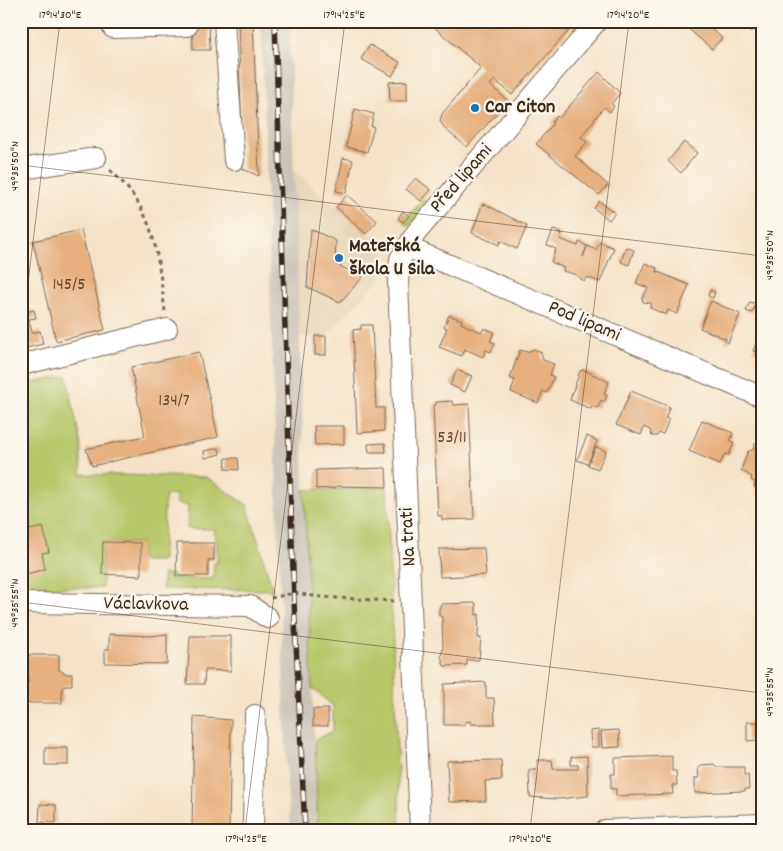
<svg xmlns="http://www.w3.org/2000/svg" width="783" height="851" font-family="Dekko,sans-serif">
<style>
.built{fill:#e7d5b7}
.industrial{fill:#cbc3b8}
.green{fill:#b6c668;stroke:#787843}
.building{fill:#e6af7d}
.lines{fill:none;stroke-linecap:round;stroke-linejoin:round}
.minor-casing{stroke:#7c6a5a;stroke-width:22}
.path{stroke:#7c6a5a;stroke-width:3;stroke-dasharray:4 4;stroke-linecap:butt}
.minor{stroke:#fff;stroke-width:20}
.rail-casing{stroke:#3b2a1e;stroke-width:5.5}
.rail{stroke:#fbf7ec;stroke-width:4;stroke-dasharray:11;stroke-linecap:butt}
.ticks{fill:none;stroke:#3b2a1e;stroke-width:1;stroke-opacity:0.45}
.poi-dot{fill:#1f6fb2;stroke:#fbf7ec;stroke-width:2}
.labels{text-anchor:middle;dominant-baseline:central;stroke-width:4.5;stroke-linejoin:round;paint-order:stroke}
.number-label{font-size:18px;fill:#664b36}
.poi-label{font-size:20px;font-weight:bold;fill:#3b2a1e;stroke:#fbf7ec;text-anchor:start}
.street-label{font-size:20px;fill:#3b2a1e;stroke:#fbf7ec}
.neatline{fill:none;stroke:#3b2a1e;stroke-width:2}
.ticks-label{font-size:12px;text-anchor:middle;fill:#3b2a1e}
</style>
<rect width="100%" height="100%" fill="#fbf7ec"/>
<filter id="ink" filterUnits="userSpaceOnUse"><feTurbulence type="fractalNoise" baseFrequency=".02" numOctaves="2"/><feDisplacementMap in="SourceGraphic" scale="10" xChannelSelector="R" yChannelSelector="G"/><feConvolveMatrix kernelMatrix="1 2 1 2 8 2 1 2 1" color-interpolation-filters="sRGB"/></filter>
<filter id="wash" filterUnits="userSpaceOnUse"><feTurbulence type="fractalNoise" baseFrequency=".0096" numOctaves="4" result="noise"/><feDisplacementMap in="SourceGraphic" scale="20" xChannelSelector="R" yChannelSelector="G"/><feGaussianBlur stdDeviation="1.12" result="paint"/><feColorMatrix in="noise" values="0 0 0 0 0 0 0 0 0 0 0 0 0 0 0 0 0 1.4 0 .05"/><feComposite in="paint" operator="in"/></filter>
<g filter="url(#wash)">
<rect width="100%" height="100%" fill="#f4e2c8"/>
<path class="built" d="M293,169L365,234L382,239V277L326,336L298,337Z"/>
<path class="industrial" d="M261,21H289L308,600L319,830H291L287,788Z"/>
<g class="green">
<path d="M423,199L428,203L409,226L403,222Z"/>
<path d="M67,376L81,445V474L206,477L247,505L273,590L162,589L163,574L173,575L174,578L213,579L214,563H217V542H214L215,529H187L188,506L176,503V495H166L164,508L163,561H141V543L103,542L102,588L21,587V385Z"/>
<path d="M387,487L400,830H318L315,740L333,731V706L312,688L304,490Z"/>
</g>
<g id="blocks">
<g class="building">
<path d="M192,21H209L210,50H193Z"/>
<path d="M238,21H253L259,176L243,169Z"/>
<path d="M407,21H420V25H408Z"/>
<path d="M427,21H577L512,95L495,80L490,85L508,101L467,147L445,129L440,121L442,114L481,68Z"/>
<path d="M687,21H702L722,38L712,49L684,25Z"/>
<path d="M738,21H762V29L757,24L750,32Z"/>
<path d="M370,45L400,62L392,76L361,59Z"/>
<path d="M599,72L620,93L611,104L614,106L610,112L604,107L581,137L587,142L575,156L608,185L599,195L536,144L553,124L552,122L557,116L559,118Z"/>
<path d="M407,81V101H390L389,82Z"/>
<path d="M355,109L374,114L371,126L374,127L367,152L346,147Z"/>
<path d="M684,142L697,153L681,173L668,161Z"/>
<path d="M343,158L353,160L346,193L336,191Z"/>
<path d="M416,178L431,190L421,201L406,189Z"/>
<path d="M347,195L377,221L366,234L336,207Z"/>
<path d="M599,201L615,213L609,220L594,208Z"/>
<path d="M485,204L527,226L517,249L500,241L499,245L472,233L482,205Z"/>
<path d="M403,211L409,216L403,222L398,218Z"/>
<path d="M311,229L336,241L335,264L363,277L340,302L307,287Z"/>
<path d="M81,230L105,330L56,341L33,241Z"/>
<path d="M553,230L562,233L560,239L578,246L579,242L587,246L583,257L587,246L596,250L600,242L614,248L600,282L587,277L584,281L574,274L563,271L564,268L551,262L556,249L547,245Z"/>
<path d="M626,247L634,250L629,265L621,262Z"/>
<path d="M645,263L657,268L656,271L689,285L677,314L668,310L666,315L650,308L651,303L643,302L642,298L648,288L636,283Z"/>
<path d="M710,290L715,292L713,298L708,296Z"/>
<path d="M711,301L740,314L728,343L725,342L726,339L700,328Z"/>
<path d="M750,302L756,304L752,313L746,311Z"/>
<path d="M34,310L36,318L29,319L32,333L40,331L43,344L21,349V313Z"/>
<path d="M449,315L462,320L461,323L473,329L482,332L484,328L494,332L490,341L495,343L491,352L486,350L483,357L465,349L462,356L439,347L447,328L444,327Z"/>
<path d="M361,325H372L376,408H384V431L357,433L353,330L361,329Z"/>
<path d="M762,330V354L753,351Z"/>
<rect x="315" y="336" width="11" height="19"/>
<path d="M534,349L541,352L543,360L554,364L550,375L554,377L547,393L543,391L538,403L511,392L515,380L510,378L520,350L527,352Z"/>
<path d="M199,352L218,437L92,466L86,449L145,436L131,367Z"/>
<path d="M457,370L472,376L465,392L450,385Z"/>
<path d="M584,370L609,382L604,394L607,395L604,402L601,400L598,408L592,406L591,409L570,400L580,371Z"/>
<path d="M631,391L670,407L665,418L669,419L663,434L659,433L657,436H652L650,430L644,427L641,435L616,425Z"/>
<path d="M452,401L453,405L469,404L474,519L442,520V516H438L433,405H436V402Z"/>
<path d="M702,420L733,433L730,441L734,443L729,455L725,454L720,464L689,451Z"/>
<path d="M314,426H344V444L315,445Z"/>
<path d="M587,436L597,441L588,464L577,460Z"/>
<path d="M759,442L762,444V491L754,487L755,482L751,480L752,477L741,470L748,451L753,450L755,444Z"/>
<path d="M385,443L386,452H369L368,444Z"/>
<path d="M596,447L606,451L598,469L588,465Z"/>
<path d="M219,448L220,454L205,458L204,451Z"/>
<path d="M226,458H238L239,470L225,469Z"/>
<path d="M386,468L387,487L336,486V488L316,489V470Z"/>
<path d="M28,526L29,530L43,527L49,552L42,553L45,569L23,575L21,528Z"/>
<path d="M103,542L141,543V576L102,574Z"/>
<path d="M177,543H214V560H208V576H176Z"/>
<path d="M484,548L486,575L440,577L439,549Z"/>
<path d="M476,603V615L479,614L478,638H481L479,660H467V665L444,666L441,656L443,648L442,617L439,615V609L441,604Z"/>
<path d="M109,634L150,636L167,634V664L105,663V649H109Z"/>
<path d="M190,636H231V671L205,670L204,684H187Z"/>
<path d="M25,655H59V670L67,674H72V685H67L62,688V703H25V682H29V674L25,673Z"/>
<path d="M486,682V698H494L495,724H471V721L465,722V725H444V684Z"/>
<rect x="313" y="709" width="15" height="17"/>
<path d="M194,717L231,720L229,830H192Z"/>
<path d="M747,722H758V740L747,741Z"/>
<path d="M599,730V747H591L590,731Z"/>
<path d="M619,730L620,747L602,748L601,731Z"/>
<rect x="45" y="748" width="23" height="17"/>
<path d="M587,756L588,796L557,799L530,797L529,770H537V760H552L553,769H578V765H571V757Z"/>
<path d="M672,756V771H676L677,785H672L673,794L616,796V789H611V774H615V758Z"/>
<path d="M501,760L502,780L485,781L486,801L449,802L447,761Z"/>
<path d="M714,764L717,767H744V775H748L749,789H745V791L695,793V778H699L698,768L701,765Z"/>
<path d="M40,804L56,805V823L39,822Z"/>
</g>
</g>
</g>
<g filter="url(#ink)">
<use href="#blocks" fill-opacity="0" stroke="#7c6a5a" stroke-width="1"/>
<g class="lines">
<defs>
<g id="minor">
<path d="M224,21L234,160"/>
<path d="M113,28L187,26V21"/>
<path d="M21,169L96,158"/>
<path d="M407,247L762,397"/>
<path d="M21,365L167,329"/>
<path d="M21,603L250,606L268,618"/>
<path d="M253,830L255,715"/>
<path d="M420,830L398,282L400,259L416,233L597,21"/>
<path d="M605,830L762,824"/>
</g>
</defs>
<use href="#minor" class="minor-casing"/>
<g class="path">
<path d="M110,170C156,211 157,252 165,311"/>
<path d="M271,598L294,593L321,597L394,601"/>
</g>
<use href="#minor" class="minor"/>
<defs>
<path id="rail" d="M275,21L294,601L305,830"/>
</defs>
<use href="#rail" class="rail-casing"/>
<use href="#rail" class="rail"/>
</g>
</g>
<path class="ticks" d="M21,165L762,256M21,340L60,21M21,602L762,693M245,830L345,21M530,830L629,21"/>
<g class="poi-dot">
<circle cx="475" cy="108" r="5"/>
<circle cx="339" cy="258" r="5"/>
</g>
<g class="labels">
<g class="number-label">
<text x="69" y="285">145/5</text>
<text x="174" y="401">134/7</text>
<text x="452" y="438">53/11</text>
</g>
<g class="poi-label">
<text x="485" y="108">Car Citon</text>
<text x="349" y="247">Mateřská<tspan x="349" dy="23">škola U Sila</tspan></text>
</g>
<g class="street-label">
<text transform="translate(462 179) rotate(-49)">Před lipami</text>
<text transform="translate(584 322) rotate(23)">Pod lipami</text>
<text transform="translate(409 537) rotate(-93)">Na trati</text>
<text transform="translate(146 605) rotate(1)">Václavkova</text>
</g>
</g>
<rect width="783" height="851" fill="none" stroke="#fbf7ec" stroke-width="55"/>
<rect x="28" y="28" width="728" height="796" class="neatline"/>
<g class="ticks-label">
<text x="60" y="18">17°14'30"E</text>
<text x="344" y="18">17°14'25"E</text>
<text x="628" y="18">17°14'20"E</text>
<text transform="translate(14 166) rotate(-90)" y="4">49°35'50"N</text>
<text transform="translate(769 255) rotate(-90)" y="4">49°35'50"N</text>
<text transform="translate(14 603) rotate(-90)" y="4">49°35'55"N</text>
<text transform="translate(769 692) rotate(-90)" y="4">49°35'55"N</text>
<text x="246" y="842">17°14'25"E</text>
<text x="530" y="842">17°14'20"E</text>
</g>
</svg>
